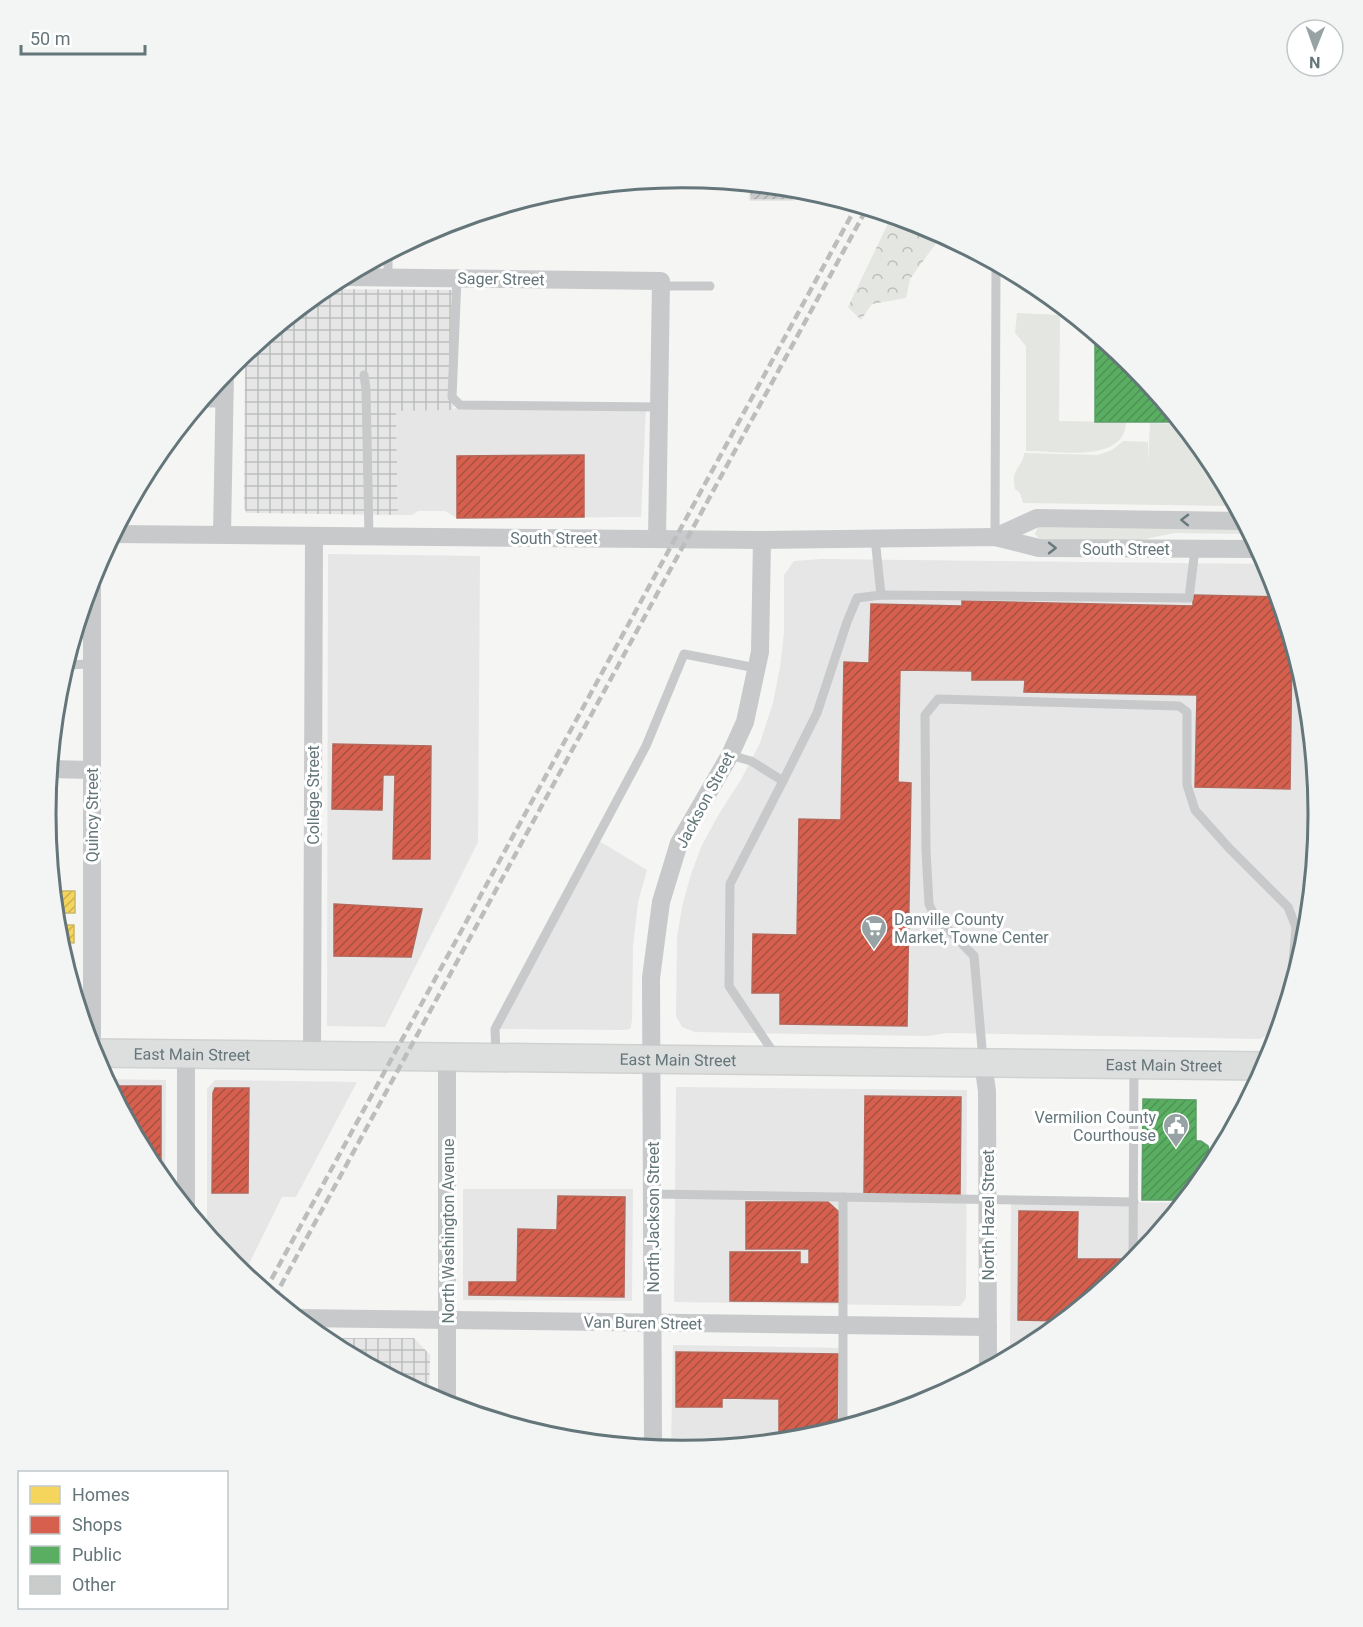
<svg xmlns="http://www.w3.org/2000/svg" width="1363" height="1627" font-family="Roboto,sans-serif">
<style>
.built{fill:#e5e6e5}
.industrial{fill:url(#industrial-grid)}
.green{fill:#e4e6e1}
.forest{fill:url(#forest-crowns)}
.homes{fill:url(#homes-hatch);stroke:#cab865;stroke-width:1.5}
.shops{fill:url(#shops-hatch);stroke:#b4675a;stroke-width:1.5}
.public{fill:url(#public-hatch);stroke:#5d9d68;stroke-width:1.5}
.building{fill:url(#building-hatch);stroke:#e4e4e4;stroke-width:1.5}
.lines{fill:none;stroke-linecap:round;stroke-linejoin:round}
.primary-casing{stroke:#d0d1d1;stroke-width:30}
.lane{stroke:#c7c9ca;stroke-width:9}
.street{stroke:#c7c9ca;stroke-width:18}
.primary{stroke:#dddede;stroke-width:27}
.rail{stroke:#bcbebe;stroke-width:4.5;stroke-dasharray:9 4.5;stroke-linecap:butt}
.oneway{stroke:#697a7e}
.labels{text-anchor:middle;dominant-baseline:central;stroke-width:6;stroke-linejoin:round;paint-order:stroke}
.street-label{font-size:16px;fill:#64767a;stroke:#fff}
.poi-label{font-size:16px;fill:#64767a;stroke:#fff;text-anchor:start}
.rim{fill:none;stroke:#64767a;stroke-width:3}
</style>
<defs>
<pattern id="industrial-grid" width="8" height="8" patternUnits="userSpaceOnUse" patternTransform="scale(1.5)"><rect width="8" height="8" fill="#e5e6e5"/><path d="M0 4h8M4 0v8" fill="none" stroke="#bdbfbf"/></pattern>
<pattern id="forest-crowns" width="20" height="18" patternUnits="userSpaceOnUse" patternTransform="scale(1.5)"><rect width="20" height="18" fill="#e4e6e1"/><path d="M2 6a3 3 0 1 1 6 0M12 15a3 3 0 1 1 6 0" fill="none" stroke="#bcbfbb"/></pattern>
<pattern id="homes-hatch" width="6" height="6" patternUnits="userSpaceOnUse" patternTransform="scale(1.5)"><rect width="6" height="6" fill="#f6d55c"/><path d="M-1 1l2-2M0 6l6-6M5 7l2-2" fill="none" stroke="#cbb151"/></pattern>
<pattern id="shops-hatch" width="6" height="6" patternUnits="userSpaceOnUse" patternTransform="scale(1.5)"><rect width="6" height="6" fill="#d6604d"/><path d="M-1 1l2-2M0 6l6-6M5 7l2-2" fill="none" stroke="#a85143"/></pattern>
<pattern id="public-hatch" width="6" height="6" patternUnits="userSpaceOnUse" patternTransform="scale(1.5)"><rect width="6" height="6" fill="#5aae61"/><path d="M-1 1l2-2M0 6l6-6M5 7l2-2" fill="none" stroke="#4e9255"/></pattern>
<pattern id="building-hatch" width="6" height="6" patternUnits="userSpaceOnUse" patternTransform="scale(1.5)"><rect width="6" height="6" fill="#cacccc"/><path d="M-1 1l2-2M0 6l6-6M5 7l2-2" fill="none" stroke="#a8aaab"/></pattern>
</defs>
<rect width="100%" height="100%" fill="#f5f5f4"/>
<g class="built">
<path d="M460,405L646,407L641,517L457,518L445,511H418L412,515H398L396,410H452Z"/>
<path d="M328,554L480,556L478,842L385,1027L327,1026Z"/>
<path d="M822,559L1267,564L1306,690L1318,814L1306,938L1276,1036H1265L1260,1039L947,1033L928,1036L695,1032L682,1027L676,1016L677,938L682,907L691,874L702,845L719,814L742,778L760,743L773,703L780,667L784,633V575L794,561Z"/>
<path d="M596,839L647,870L638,902L633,946L632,1021L630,1029L624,1030L495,1029Z"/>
<path d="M105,1079L166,1080L165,1183L152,1167Z"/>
<path d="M215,1080L357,1082L296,1197H282L244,1274L231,1263L207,1234V1089Z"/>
<path d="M676,1087L967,1090L966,1298L960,1306L674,1302Z"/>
<path d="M463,1189H633L632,1301L463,1300Z"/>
<path d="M1011,1200L1182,1203L1131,1264L1035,1343L1010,1356Z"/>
<path d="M673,1345L844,1348L843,1426L805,1438L681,1450L671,1449Z"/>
</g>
<g class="industrial">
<path d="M323,289L455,290L453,410L396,411L398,515L247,513L244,508L245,352Z"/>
<path d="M322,1338H414L430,1355L429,1397Z"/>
</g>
<g class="green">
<path d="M1017,313L1060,315L1059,421L1126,422C1125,465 1055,450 1026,451V346L1015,333Z"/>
<path d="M1150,423L1181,424L1211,460L1235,506L1023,503L1020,493L1015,489C1010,468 1023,468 1024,453L1098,455L1112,450L1123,441L1148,442V463Z"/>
<path d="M1038,526L1246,527L1250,534L1174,533L1131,542L1041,541L1035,534Z"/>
</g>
<path class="forest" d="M892,215L925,226L942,235L910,279L906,298L872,304L861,320L848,307Z"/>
<path class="homes" d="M53,891H75V913H62V925H74V943L59,942Z"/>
<g class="shops">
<path d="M584,455V517L457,518V456Z"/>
<path d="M1193,595L1278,597L1292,645L1290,789L1195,787L1197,695L1024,692L1025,680H972V671L900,670L898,782L911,783L907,1026L780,1024V993H752L753,934L797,935L799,819L841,820L844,662L869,663L871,604L962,606V601L1193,606Z"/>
<path d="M333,744L431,746L430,859H393L395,775H383L382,810L332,809Z"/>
<path d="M334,904L422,909L411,957L334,956Z"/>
<path d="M109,1086H161V1178L152,1167Z"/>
<path d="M215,1088H249L248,1193H212L213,1093Z"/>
<path d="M865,1096L961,1097L960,1196L864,1194Z"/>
<path d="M558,1196L625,1197L624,1297L469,1295V1282H517L518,1229L557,1230Z"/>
<path d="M746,1202H828L839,1212L840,1302L730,1301V1252H800V1264H809V1249H746Z"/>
<path d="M1019,1211L1078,1212L1077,1259H1127V1267L1105,1286H1097V1292L1062,1321L1018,1320Z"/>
<path d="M676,1352L838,1354L837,1428L805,1438L779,1440V1399L722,1398V1407H676Z"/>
</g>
<g class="public">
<path d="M1095,333L1132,364L1180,422H1095Z"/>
<path d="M1143,1099L1196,1100V1141H1201L1208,1146L1210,1155H1217L1211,1167L1184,1200H1142Z"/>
</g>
<g class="building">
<path d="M698,179L735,182H698Z"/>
<path d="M750,184L793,188V200H750Z"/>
</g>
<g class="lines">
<defs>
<g id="primary">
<path id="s1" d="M92,1053L1265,1066"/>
</g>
</defs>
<use href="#primary" class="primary-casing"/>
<g class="lane">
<path d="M388,278V252"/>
<path d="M457,278L452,397L460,405L659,407"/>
<path d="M661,286H710"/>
<path d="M364,375L366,389L369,537"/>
<path d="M199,403H224"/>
<path d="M995,537L996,264"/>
<path d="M875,538L881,595"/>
<path d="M65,665L91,664"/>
<path d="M730,755L751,761L783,781L817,713L847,622L857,598L881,595L1189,598L1195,549"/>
<path d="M496,1055L495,1029L646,746L684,654L756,668"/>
<path d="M775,1055L729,986L730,884L783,781"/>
<path d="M983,1060L974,956L934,915L929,904L926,851L925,715L938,699L1179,706L1187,712V785L1195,810L1229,848L1288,907L1296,927L1291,986"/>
<path d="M653,1194L1134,1202"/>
<path d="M843,1197V1426"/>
<path d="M1133,1262L1134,1066"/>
</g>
<g class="street">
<path d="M342,277L661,281L657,539"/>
<path d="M113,534L762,540L995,537L1039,548L1258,549"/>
<path d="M222,534L225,372"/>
<path d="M995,537L1037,518L1243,521"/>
<path d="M92,576V1053"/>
<path d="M49,769L91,770"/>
<path d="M312,1054L314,537"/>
<path d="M447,1057V1404"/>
<path d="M983,1063L987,1091L988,1368"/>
<path d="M186,1208V1053"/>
<path d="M297,1318L988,1327"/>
<path d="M653,1447L651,978L661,902L679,843L730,755L745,722L760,652L762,540"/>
</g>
<use href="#primary" class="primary"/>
<g class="rail">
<path d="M265,1291L857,205"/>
<path d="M274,1298L867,208"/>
</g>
</g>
<defs><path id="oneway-chevron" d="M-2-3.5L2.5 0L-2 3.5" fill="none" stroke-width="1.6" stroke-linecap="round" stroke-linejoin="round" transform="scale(1.5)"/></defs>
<g class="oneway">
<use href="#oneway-chevron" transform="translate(1185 520) rotate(-179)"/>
<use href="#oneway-chevron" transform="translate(1052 548)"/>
</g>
<defs>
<symbol id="supermarket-pin" viewBox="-11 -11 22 30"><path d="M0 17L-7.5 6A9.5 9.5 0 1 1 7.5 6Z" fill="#97a2a5" stroke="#fff"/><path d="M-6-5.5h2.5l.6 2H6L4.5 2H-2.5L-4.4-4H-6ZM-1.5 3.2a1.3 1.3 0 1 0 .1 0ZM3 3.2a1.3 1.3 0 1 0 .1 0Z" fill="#fff"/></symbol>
<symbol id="civic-pin" viewBox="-11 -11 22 30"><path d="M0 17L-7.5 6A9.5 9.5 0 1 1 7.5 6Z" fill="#97a2a5" stroke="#fff"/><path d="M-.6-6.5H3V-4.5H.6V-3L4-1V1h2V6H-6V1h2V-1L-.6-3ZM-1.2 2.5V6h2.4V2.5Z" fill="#fff"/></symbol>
</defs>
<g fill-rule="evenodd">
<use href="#supermarket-pin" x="859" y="913" width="30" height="40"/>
<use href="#civic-pin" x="1161" y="1111" width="30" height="40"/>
</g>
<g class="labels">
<g class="street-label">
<text transform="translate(501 279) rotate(1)">Sager Street</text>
<text x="554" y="538">South Street</text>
<text x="1126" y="549">South Street</text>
<text transform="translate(313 795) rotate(-90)">College Street</text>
<text transform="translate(705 800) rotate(-62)">Jackson Street</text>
<text transform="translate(92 815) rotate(-90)">Quincy Street</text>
<text stroke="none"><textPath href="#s1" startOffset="100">East Main Street</textPath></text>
<text stroke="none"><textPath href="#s1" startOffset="586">East Main Street</textPath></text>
<text stroke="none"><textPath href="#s1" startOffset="1072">East Main Street</textPath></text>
<text transform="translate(988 1215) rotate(-90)">North Hazel Street</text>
<text transform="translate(653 1217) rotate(-90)">North Jackson Street</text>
<text transform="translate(448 1231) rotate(-90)">North Washington Avenue</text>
<text transform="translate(643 1323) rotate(1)">Van Buren Street</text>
</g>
<g class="poi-label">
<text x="894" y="919">Danville County<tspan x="894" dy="18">Market, Towne Center</tspan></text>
<text x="1156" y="1117" text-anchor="end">Vermilion County<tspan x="1156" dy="18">Courthouse</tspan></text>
</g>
</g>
<path d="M0 0H1363V1627H0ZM56 814a626 626 0 1 1 1252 0a626 626 0 1 1-1252 0Z" fill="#f3f4f4" fill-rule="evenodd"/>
<path class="rim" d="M56 814a626 626 0 1 1 1252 0a626 626 0 1 1-1252 0Z"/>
<rect x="18" y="1471" width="210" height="138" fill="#ffffff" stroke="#c1c8ca" stroke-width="1.5"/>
<rect x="30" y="1486" width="30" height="18" fill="#f6d55c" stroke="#c1c8ca" stroke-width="1.5"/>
<text x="72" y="1501" font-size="18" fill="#64767a">Homes</text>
<rect x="30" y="1516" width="30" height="18" fill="#d6604d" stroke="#c1c8ca" stroke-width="1.5"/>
<text x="72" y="1531" font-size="18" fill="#64767a">Shops</text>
<rect x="30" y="1546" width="30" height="18" fill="#5aae61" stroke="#c1c8ca" stroke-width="1.5"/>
<text x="72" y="1561" font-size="18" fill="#64767a">Public</text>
<rect x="30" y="1576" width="30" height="18" fill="#cacccc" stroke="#c1c8ca" stroke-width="1.5"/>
<text x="72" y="1591" font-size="18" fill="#64767a">Other</text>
<g transform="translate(1315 48) rotate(181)"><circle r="28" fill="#ffffff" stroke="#c1c8ca" stroke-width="1.5"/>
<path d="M0-4.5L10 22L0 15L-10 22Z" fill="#97a2a5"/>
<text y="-9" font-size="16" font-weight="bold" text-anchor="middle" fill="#64767a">N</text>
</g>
<path d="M21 45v9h124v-9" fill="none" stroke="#64767a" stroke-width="3"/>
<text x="30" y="45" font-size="18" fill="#64767a" stroke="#ffffff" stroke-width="4.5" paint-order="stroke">50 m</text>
</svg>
